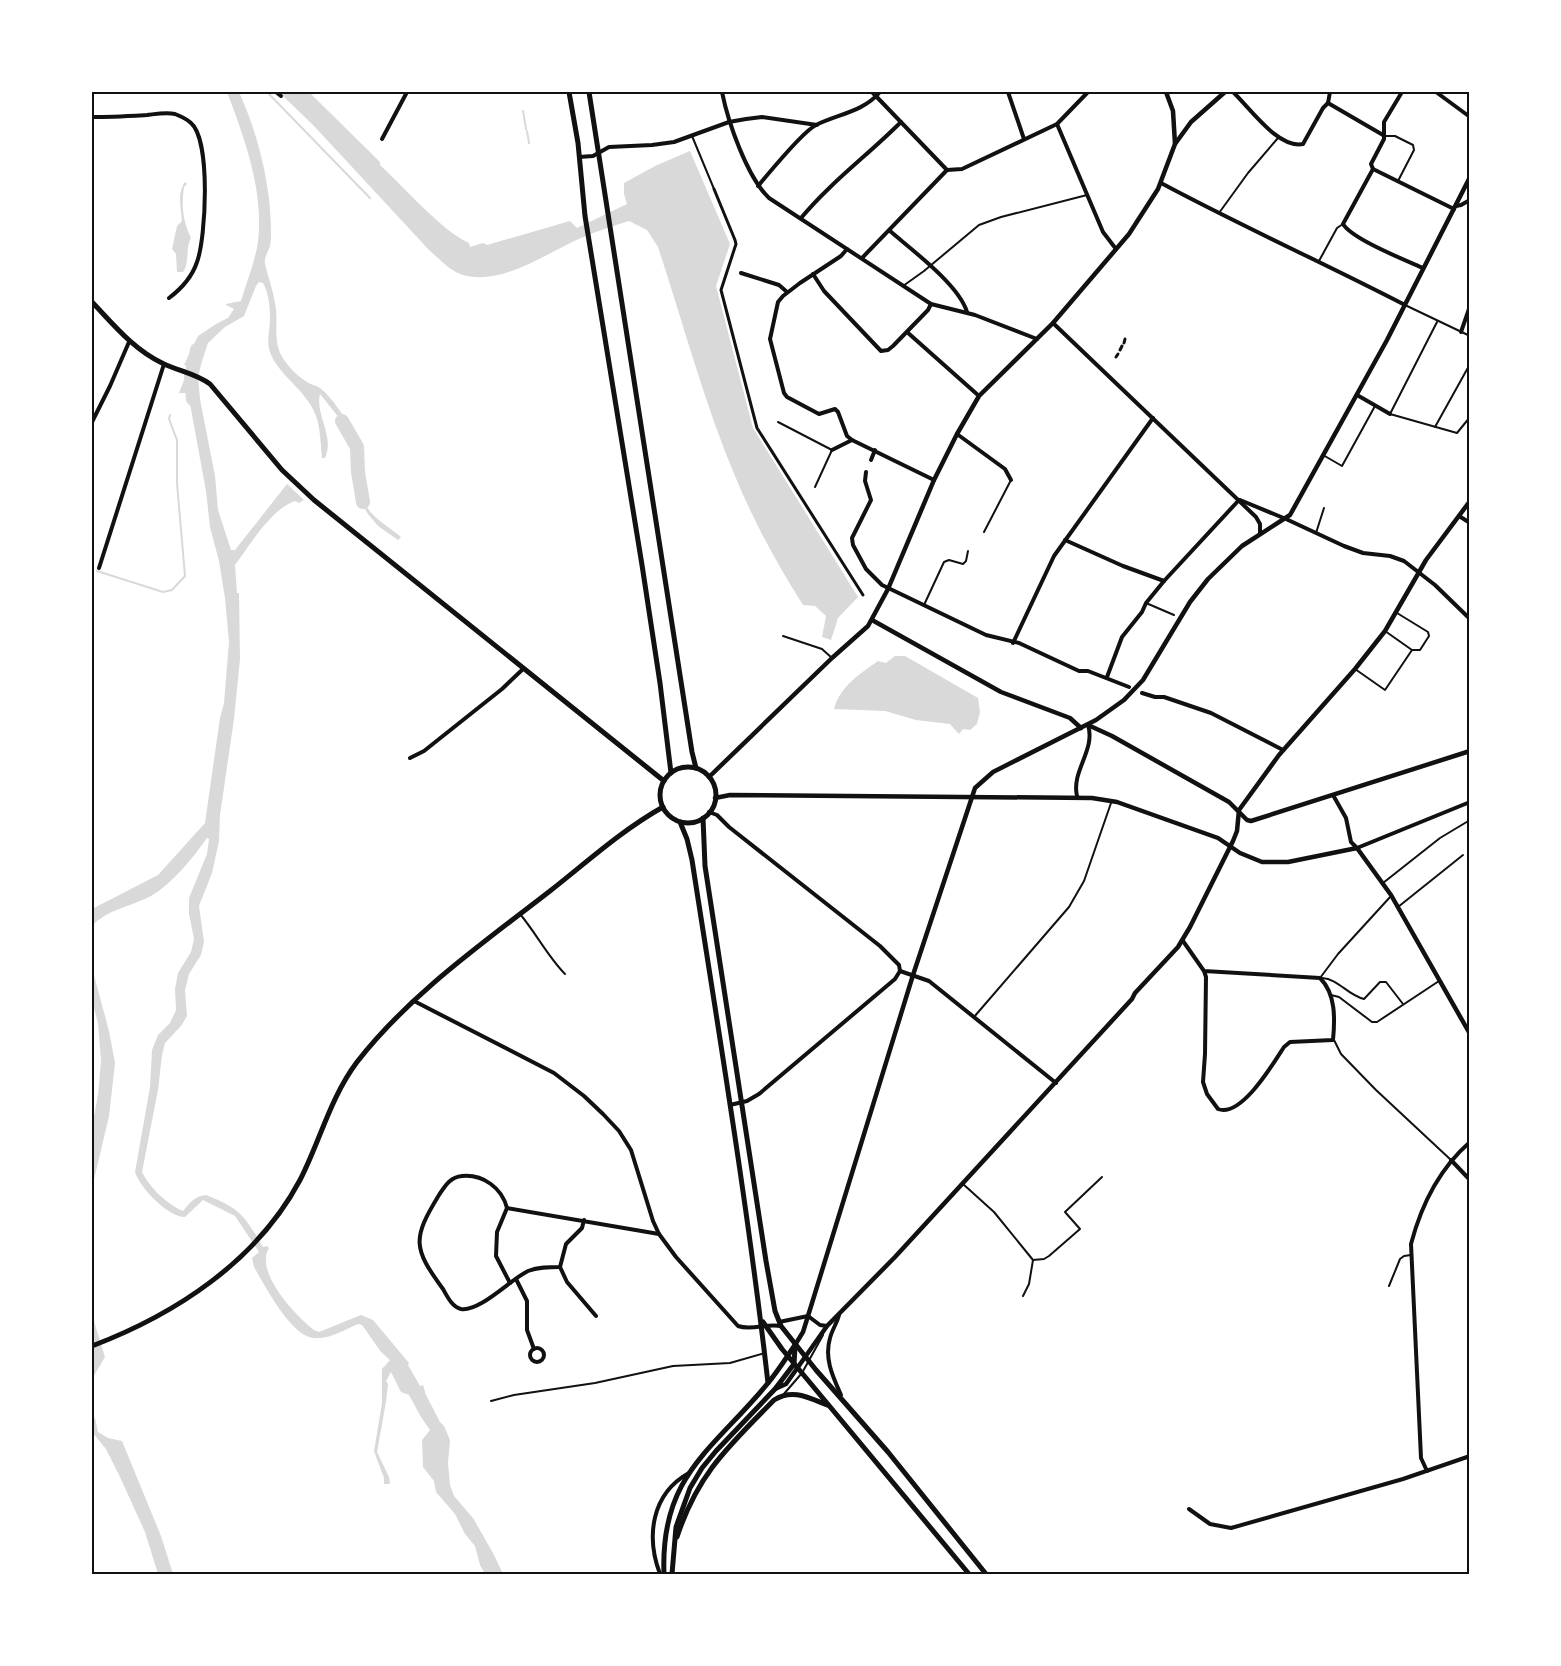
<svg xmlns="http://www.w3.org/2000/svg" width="1561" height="1666" font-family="Mulish,sans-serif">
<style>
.water{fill:#d9d9d9}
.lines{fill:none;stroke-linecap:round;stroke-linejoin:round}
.stream{stroke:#d9d9d9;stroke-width:2}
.river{stroke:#d9d9d9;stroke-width:14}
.service{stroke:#111;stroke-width:2}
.pedestrian{stroke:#111;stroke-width:3}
.minor{stroke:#111;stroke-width:4}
.tertiary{stroke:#111;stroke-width:4.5}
.secondary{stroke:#111;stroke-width:5}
.neatline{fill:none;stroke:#111;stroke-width:2}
</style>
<rect width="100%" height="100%" fill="#fff"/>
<g class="water">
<path d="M227,92H239C258,134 271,185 271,232C271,236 271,242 270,246C268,253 264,256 265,264C268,277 273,290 275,303C279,321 273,336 280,353C286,365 296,375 307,382C311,385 316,385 320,388C333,398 342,415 351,427C367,450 355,478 365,503C370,517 390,527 401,537L398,540L378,526L368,514L362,504L358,472L357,447L348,429L320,394C315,415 335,436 325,458H322C320,439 321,420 310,404C299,386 277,372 270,352C266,341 270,330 270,319C270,308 269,293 263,283L259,282L256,286L244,316L225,327L208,343L199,370L184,365L198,336L216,324L228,318L234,309L226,305V304L241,301C246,284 253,267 257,248C266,197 245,139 227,92Z"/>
<path d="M286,92H309L380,162V165C403,186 443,232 469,243L470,247L483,243L487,245L570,221L577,228L627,204L624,194V183L655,166L690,151L730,244L716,286L753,428L858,597L838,618L831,640L822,637L826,616L815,606L803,605C777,564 754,522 735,476C704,402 683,323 658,247L647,230L629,221C613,226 597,231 581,238C549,252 504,284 467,276C451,273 441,260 429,250L314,126L282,95Z"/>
<path d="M185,182L187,184L184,187C181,206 183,221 191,238C185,249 190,262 183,272H177L176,254L172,249L177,226L182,221C181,208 177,193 185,182Z"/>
<path d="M184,380L197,384L215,476L218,510L231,550H235L287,484L304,500L299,503L295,501C271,509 250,545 235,565L237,593H239L240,659L234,719L220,815L219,841L212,873L199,906L204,942L201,955L189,974L185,990L187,1016L181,1026L165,1043L162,1055L158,1090L142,1172C149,1187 168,1205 183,1211C190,1203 194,1196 206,1195C241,1209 244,1215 263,1247L267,1246L269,1248C254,1272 296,1316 314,1330L319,1332L361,1315L373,1320L409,1363L408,1365L420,1386L423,1385L426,1395L440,1422L444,1426L450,1440L448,1463L450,1485L454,1496L473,1518L493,1553L503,1574H485L480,1565L475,1546L465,1534L455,1514L436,1492L434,1481L423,1467L422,1440L430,1430L421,1417L409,1395L401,1392L391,1372L386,1381L388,1384L386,1402L377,1452L389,1477L390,1484H384V1478L374,1451L382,1403V1369L390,1360L381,1352L362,1325L358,1324C344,1330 325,1342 309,1337C288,1330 265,1286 254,1267L252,1258L259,1252L235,1216L203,1200L185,1217C168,1217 140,1188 135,1172L150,1087L152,1050L158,1035L170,1023L176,1010L175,989L178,973L191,952L194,939L189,914V898L207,854L209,839L207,838C191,860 174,882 151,896C132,906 106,910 92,926V909L158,875L205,823L220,718L224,703L229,642L225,598L219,561L210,527L206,491L188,393H179Z"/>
<path d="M895,656H905L978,698L980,712L977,724L970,730L963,729L959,734L950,724L916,720L885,711L834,709C840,686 860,674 878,661L886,663Z"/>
<path d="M92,968L109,1031L115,1063L109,1116L92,1188V1127L98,1095L101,1061L98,1023L92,1001Z"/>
<path d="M92,1315L105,1357L92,1379Z"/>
<path d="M92,1416L95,1418L98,1432L108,1438L122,1441L161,1536L173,1574H158L145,1532L120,1477L106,1449L92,1432Z"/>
</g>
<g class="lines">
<g class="stream">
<path d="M267,92L370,198"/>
<path d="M523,111L526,129"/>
<path d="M527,131L529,143"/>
<path d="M97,571L163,592L172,590L185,576L177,483V440L169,419L170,415"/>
</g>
<g class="river">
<path d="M193,399L191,377L197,350"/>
<path d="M342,421L357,447L358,472L363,502"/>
</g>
<g class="service">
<path d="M692,136L714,189"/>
<path d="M1386,136H1395L1413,145L1414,150L1398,181"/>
<path d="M1219,213L1248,173L1278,138"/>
<path d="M1319,261L1337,228L1343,224"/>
<path d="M903,286L924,271L979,225L1001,217L1087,195"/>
<path d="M1405,305L1470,336"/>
<path d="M1437,322L1390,414L1457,433L1470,417"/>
<path d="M778,422L832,450L815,487"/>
<path d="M1435,427L1470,364"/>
<path d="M1323,455L1342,466L1375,406"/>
<path d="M984,532L1011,480"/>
<path d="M1316,533L1324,508"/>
<path d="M1146,603L1174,615"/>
<path d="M924,605L944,562L949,560L963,564L966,561L968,551"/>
<path d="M1397,613L1428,632L1429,636L1420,650H1412"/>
<path d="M783,636L822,649L832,658"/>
<path d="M1355,669L1385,690L1412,650L1385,631"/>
<path d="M1383,883L1440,838L1470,820"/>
<path d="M1398,907L1463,855"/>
<path d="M520,914C536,933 548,957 565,974"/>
<path d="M1320,978L1338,954L1391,896"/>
<path d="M1322,978C1339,979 1347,995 1364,999L1380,982H1386L1403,1004"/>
<path d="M1331,995L1339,997L1372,1022H1377L1439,981"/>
<path d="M974,1017L1069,907L1084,881L1111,803"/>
<path d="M1334,1040L1341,1054L1376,1090L1451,1160"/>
<path d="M963,1184L994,1212L1033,1260"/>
<path d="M1389,1286L1400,1259L1404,1256L1411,1255"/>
<path d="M1023,1296L1029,1284L1033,1260L1044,1259L1049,1256L1080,1229L1065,1212L1102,1177"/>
<path d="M783,1395L802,1373L823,1335"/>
<path d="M491,1401L514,1395L595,1383L673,1366L730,1363L765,1353"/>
</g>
<g class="pedestrian">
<path d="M714,189L735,240L736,244L721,290L757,428L863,595"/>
<path d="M1124,343L1125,339"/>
<path d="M1120,350L1122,346"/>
<path d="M1116,357L1118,354"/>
</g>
<g class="minor">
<path d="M276,92L281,96"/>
<path d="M722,92C728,122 747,177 769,198L931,304L975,315L1037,339"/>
<path d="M872,92L947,170"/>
<path d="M1008,92L1024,139"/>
<path d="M1233,92C1250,108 1278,149 1303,144L1323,108L1328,103"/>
<path d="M1402,92L1384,122V139L1371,164L1373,169L1343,224C1352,239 1405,260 1423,268"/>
<path d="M1436,92L1470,117"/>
<path d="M1328,103L1383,135"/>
<path d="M1328,103L1330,92"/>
<path d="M92,117C110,117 128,116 147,115C156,114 166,112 175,114C180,116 187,119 191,123C211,140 206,238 197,262C192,277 181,289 169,298"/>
<path d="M1057,124L1103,232L1116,249"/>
<path d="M382,139L407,92"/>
<path d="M579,157L593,156L609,147L652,145L674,142L729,122L746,119L762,117L817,125"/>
<path d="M1373,169L1454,209"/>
<path d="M947,170L962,169L1057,124L1088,92"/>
<path d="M1161,183C1241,226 1324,263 1405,305"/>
<path d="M758,186C770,172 802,132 816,125C838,114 863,112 880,92"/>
<path d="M1456,206L1461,205L1470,200"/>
<path d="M801,218C831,182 868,155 901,122"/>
<path d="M890,231C912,250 959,285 967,312"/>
<path d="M847,249L841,256L800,283L783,296L778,302L770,339L784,393L787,397L819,414L835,409L838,412L847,436L852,440L934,480"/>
<path d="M862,258L947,170"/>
<path d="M741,273L779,285L787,292"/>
<path d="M813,274L824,291L881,351L888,350L893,346L928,310L931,304"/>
<path d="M1053,323L1256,517L1260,524V534"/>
<path d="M907,332L979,396"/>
<path d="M1461,332L1470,306"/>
<path d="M1357,395L1390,414"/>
<path d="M92,422L110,386L129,342"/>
<path d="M957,434L1005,469L1011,480"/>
<path d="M832,450L852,440"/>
<path d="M871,460L875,450"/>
<path d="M866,472L865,481L871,500L852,538L853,545L866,569L882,585L986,635L1019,643L1079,671H1088L1129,687"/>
<path d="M1240,500L1286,519L1344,546L1363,553L1390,556L1404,561L1435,585L1470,619"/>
<path d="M1459,516L1470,523"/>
<path d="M1065,540L1123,566L1164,581"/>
<path d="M99,568L164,364"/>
<path d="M1013,643L1054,556L1153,418"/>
<path d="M1107,677L1122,637L1142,612L1146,603L1164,581L1239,500"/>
<path d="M1142,693L1155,697H1164L1211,713L1283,750"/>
<path d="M410,758L424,751L502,689L523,669"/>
<path d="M1333,795L1346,818L1351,842L1357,848L1470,802"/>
<path d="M1077,796C1071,771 1096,750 1088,725"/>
<path d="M709,812L717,815L729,827L880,946L899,965L900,971"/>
<path d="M1183,941L1204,971L1206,977L1205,1054L1203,1082L1207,1094L1218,1109C1241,1118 1273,1064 1284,1047L1290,1042L1333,1040C1335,1019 1336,994 1320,978L1204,971"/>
<path d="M900,971L929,981L1056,1083"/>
<path d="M414,1001L554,1073L584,1096L603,1114L619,1131L631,1150L653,1221L659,1234L676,1257L738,1326C752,1331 766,1323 781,1326"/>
<path d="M730,1105L747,1101L759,1094L895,979L900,971"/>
<path d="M1451,1160L1470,1180"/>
<path d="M507,1208L497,1232L496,1256L510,1283"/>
<path d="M584,1220L582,1228L566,1244L560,1267C549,1267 538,1267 528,1271C511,1279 480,1312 461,1309C452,1307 447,1296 443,1289C413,1248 412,1239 439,1195C445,1186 450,1177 462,1176C483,1174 502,1188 507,1208L659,1234"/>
<path d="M560,1267L567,1282L596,1316"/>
<path d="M516,1279L527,1301V1330L534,1349"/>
<path d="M839,1315C837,1323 832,1330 830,1338C824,1359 833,1377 841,1395"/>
<path d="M779,1322L808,1316L820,1325L827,1326"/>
<circle cx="537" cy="1355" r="7"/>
<path d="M1427,1471L1421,1458L1411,1244C1421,1206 1440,1168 1470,1142"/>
<path d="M1189,1509L1210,1524L1231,1528L1403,1479L1470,1456"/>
<path d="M660,1574C646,1537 651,1494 689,1473"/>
</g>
<g class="tertiary">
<path d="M1166,92L1173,111L1175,144"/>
<path d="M872,620L1001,692L1070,718L1081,728"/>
<path d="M1088,725L1112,736L1229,802L1247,820L1251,821L1470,751"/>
<path d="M709,777L832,658L868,626L888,589L934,480L957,434L979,396L1053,323L1129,234L1158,189L1175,144L1191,122L1225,92"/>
<path d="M715,798L730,795L1092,798L1117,802L1218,838L1240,853L1262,862H1288L1357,848L1391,895L1470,1034"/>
<path d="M795,1345L803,1332L808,1316L913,975L975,788L993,772L1096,720L1124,700L1143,680L1190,602L1208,579L1242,546L1290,515L1387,340L1470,177"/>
<path d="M775,1389L786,1384L827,1326L895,1257L1132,999L1135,993L1178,947L1190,927L1233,841L1237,831L1239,810L1279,755L1355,669L1385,631L1426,560L1470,501"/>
</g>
<g class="secondary">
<path d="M569,92L578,143L585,216L642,565L660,683L671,773"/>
<path d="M589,92L692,752L696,768"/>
<path d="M92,302C114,325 133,349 162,363C178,371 195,373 210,384L282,470L314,500L664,781"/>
<circle cx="688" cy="795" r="28"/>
<path d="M703,818L705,866L766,1261L775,1311L781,1326L816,1370L888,1452L986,1574"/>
<path d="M680,822L687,839L692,860C719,1034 748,1208 768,1383"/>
<path d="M763,1322L782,1349L969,1574"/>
<path d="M92,1346C176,1314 257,1261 300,1180C320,1141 330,1098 357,1062C410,994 483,943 550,891C587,862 622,830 663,807"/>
<path d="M677,1537C698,1473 729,1446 774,1400C793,1388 809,1398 827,1405"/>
<path d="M664,1574C660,1475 713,1450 768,1383C778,1371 786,1358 795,1345"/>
<path d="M672,1574L676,1527L690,1488L702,1468L716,1451L775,1389L794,1364L795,1347"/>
</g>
</g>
<rect width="1561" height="1666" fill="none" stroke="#ffffff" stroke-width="186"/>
<rect x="93" y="93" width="1375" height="1480" class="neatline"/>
</svg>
